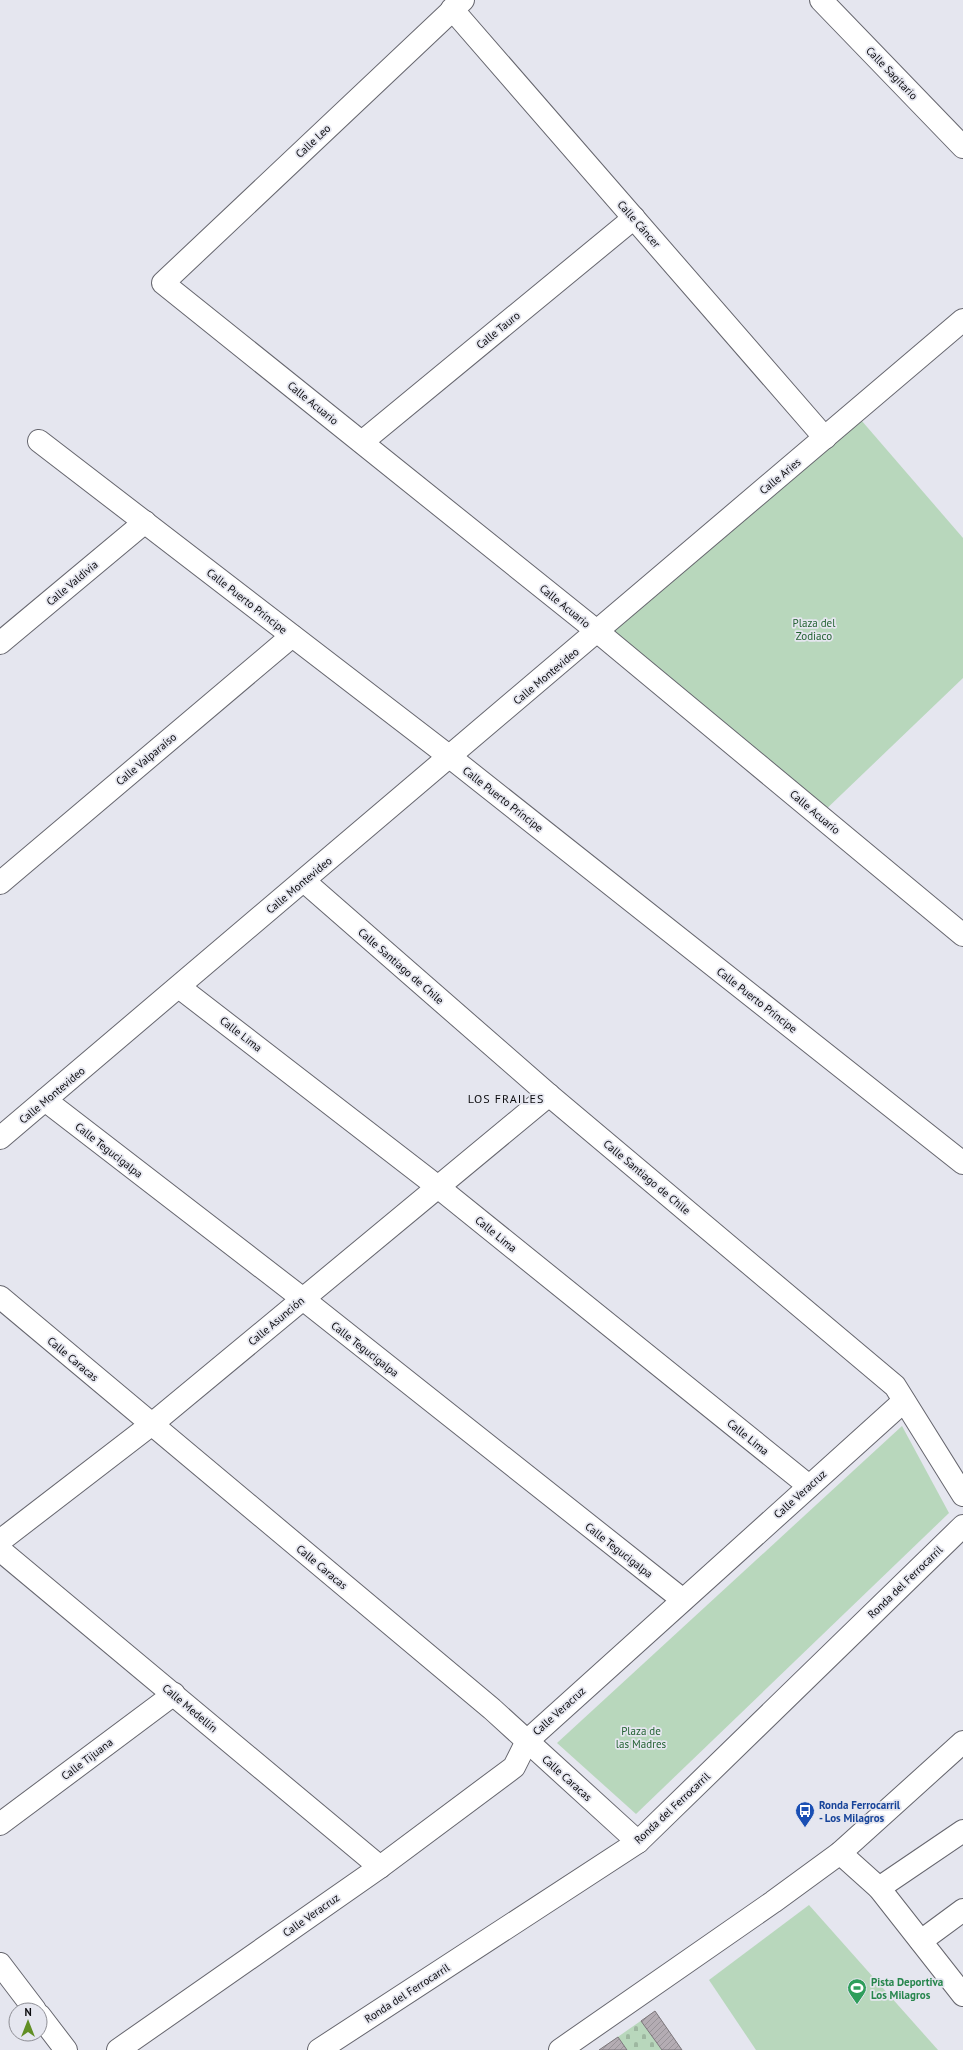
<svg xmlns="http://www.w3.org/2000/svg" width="963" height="2050" font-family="'PT Sans',sans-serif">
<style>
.cemetery{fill:url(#cemetery-stones)}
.park{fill:#b8d7bc}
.building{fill:url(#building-hatch);stroke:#7d767c}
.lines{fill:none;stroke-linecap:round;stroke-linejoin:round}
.minor-casing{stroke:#66666e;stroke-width:24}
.minor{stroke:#fff;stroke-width:22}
.labels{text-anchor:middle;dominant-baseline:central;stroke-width:3.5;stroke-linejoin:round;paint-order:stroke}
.street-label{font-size:11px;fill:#0b0b0e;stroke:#e5e6ef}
.park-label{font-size:11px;fill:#246233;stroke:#e5e6ef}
.transit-label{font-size:11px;font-weight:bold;fill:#164399;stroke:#e5e6ef;text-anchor:start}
.leisure-label{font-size:11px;font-weight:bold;fill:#27864d;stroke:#e5e6ef;text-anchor:start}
.neighbourhood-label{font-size:12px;letter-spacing:1px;fill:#0b0b0e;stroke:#e5e6ef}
</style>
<defs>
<pattern id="cemetery-stones" width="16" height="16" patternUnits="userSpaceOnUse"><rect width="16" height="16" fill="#b8d7bc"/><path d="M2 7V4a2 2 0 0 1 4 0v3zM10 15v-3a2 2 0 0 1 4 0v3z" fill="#9db7a0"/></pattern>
<pattern id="building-hatch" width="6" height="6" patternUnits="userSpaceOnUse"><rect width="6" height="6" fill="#b4acb3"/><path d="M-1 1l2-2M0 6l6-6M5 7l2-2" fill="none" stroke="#999399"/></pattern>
</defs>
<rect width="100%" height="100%" fill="#e5e6ef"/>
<path class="cemetery" d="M655,2011L682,2050H599Z"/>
<g class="park">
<path d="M855,413L963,538V678L819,816L598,632Z"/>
<path d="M902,1426L949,1513L636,1814L557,1743Z"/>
<path d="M809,1905L938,2050H756L709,1980Z"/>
</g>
<g class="building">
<path d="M655,2011L682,2050H662L641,2021Z"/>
<path d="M618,2037L627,2050H599Z"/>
</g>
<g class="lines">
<defs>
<g id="minor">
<path d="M463,0L163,283L598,632L963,935"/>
<path d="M821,0L963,147"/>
<path d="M452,9L825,438"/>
<path d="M39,441L450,757L963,1163"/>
<path d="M362,442L634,218"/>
<path d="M0,643L145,522"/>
<path d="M304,881L549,1095L895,1386L963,1495"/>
<path d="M0,883L292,636"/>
<path d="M179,987L438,1187L809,1486"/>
<path d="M45,1100L303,1299L683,1600"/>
<path d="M0,1138L963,320"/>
<path d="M0,1297L492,1709L638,1842"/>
<path d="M0,1541L152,1424L549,1095"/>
<path d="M0,1550L380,1867"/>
<path d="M0,1824L174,1694"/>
<path d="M840,1853L879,1888L963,1995"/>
<path d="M879,1888L963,1831"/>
<path d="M921,1941L963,1910"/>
<path d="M0,1964L35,2010"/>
<path d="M40,2016L66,2050"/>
<path d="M118,2050L380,1867L514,1767L527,1741L904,1401"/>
<path d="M319,2050L638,1842L963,1526"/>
<path d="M560,2050L773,1902L840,1853L963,1742"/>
</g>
</defs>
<use href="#minor" class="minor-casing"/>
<use href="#minor" class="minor"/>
</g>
<defs>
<symbol id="bus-pin" viewBox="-11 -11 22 30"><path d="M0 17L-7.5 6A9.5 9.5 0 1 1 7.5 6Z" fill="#1a4fb4" stroke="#e5e6ef"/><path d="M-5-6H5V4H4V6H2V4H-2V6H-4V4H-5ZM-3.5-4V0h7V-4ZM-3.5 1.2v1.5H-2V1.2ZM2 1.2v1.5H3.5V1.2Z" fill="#fff"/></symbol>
<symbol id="stadium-pin" viewBox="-11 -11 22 30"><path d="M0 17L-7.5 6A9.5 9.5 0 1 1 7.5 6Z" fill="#2e9e5b" stroke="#e5e6ef"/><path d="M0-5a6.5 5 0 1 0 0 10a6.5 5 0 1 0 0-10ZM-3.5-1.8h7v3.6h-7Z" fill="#fff"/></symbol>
</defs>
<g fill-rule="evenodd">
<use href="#bus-pin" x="794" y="1800" width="22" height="30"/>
<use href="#stadium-pin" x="846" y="1977" width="22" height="30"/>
</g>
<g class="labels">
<g class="street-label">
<text transform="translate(892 73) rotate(46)">Calle Sagitario</text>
<text transform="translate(313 141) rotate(-43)">Calle Leo</text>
<text transform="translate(639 224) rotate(49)">Calle Cáncer</text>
<text transform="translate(498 330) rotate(-39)">Calle Tauro</text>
<text transform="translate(313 403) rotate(39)">Calle Acuario</text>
<text transform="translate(780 476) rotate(-40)">Calle Aries</text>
<text transform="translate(72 583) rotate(-40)">Calle Valdivia</text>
<text transform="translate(247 601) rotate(38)">Calle Puerto Príncipe</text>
<text transform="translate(565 606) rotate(39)">Calle Acuario</text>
<text transform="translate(546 676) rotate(-40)">Calle Montevideo</text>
<text transform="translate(146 759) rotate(-40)">Calle Valparaíso</text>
<text transform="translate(503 799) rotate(38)">Calle Puerto Príncipe</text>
<text transform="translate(815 812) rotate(40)">Calle Acuario</text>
<text transform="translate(299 885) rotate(-40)">Calle Montevideo</text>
<text transform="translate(401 966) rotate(41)">Calle Santiago de Chile</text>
<text transform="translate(757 1000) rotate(38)">Calle Puerto Príncipe</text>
<text transform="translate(241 1034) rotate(38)">Calle Lima</text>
<text transform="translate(52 1095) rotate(-40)">Calle Montevideo</text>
<text transform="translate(109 1150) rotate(38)">Calle Tegucigalpa</text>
<text transform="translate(647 1177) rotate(40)">Calle Santiago de Chile</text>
<text transform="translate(496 1234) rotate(39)">Calle Lima</text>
<text transform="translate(276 1321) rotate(-40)">Calle Asunción</text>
<text transform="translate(365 1349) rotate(38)">Calle Tegucigalpa</text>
<text transform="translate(73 1359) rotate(40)">Calle Caracas</text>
<text transform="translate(748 1437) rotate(39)">Calle Lima</text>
<text transform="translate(800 1494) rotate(-42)">Calle Veracruz</text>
<text transform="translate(619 1550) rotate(38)">Calle Tegucigalpa</text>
<text transform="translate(322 1567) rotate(40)">Calle Caracas</text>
<text transform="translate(905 1582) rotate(-44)">Ronda del Ferrocarril</text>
<text transform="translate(190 1708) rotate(40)">Calle Medellín</text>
<text transform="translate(559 1711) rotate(-42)">Calle Veracruz</text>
<text transform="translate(87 1759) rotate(-37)">Calle Tijuana</text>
<text transform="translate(567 1778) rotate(42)">Calle Caracas</text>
<text transform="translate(672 1808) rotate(-43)">Ronda del Ferrocarril</text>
<text transform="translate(311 1915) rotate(-35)">Calle Veracruz</text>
<text transform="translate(407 1993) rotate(-33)">Ronda del Ferrocarril</text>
</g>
<g class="park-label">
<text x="814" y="623">Plaza del<tspan x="814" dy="13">Zodiaco</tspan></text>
<text x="641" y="1731">Plaza de<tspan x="641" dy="13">las Madres</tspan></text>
</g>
<g class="transit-label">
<text x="819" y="1805">Ronda Ferrocarril<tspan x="819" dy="13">- Los Milagros</tspan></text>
</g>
<g class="leisure-label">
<text x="871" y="1982">Pista Deportiva<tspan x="871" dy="13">Los Milagros</tspan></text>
</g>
<g class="neighbourhood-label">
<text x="506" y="1098">LOS FRAILES</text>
</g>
</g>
<g transform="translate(28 2022)"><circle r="19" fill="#e5e6ef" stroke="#8e8e95"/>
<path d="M0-3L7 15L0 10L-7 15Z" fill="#618f24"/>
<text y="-6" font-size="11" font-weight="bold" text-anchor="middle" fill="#0b0b0e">N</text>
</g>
</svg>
